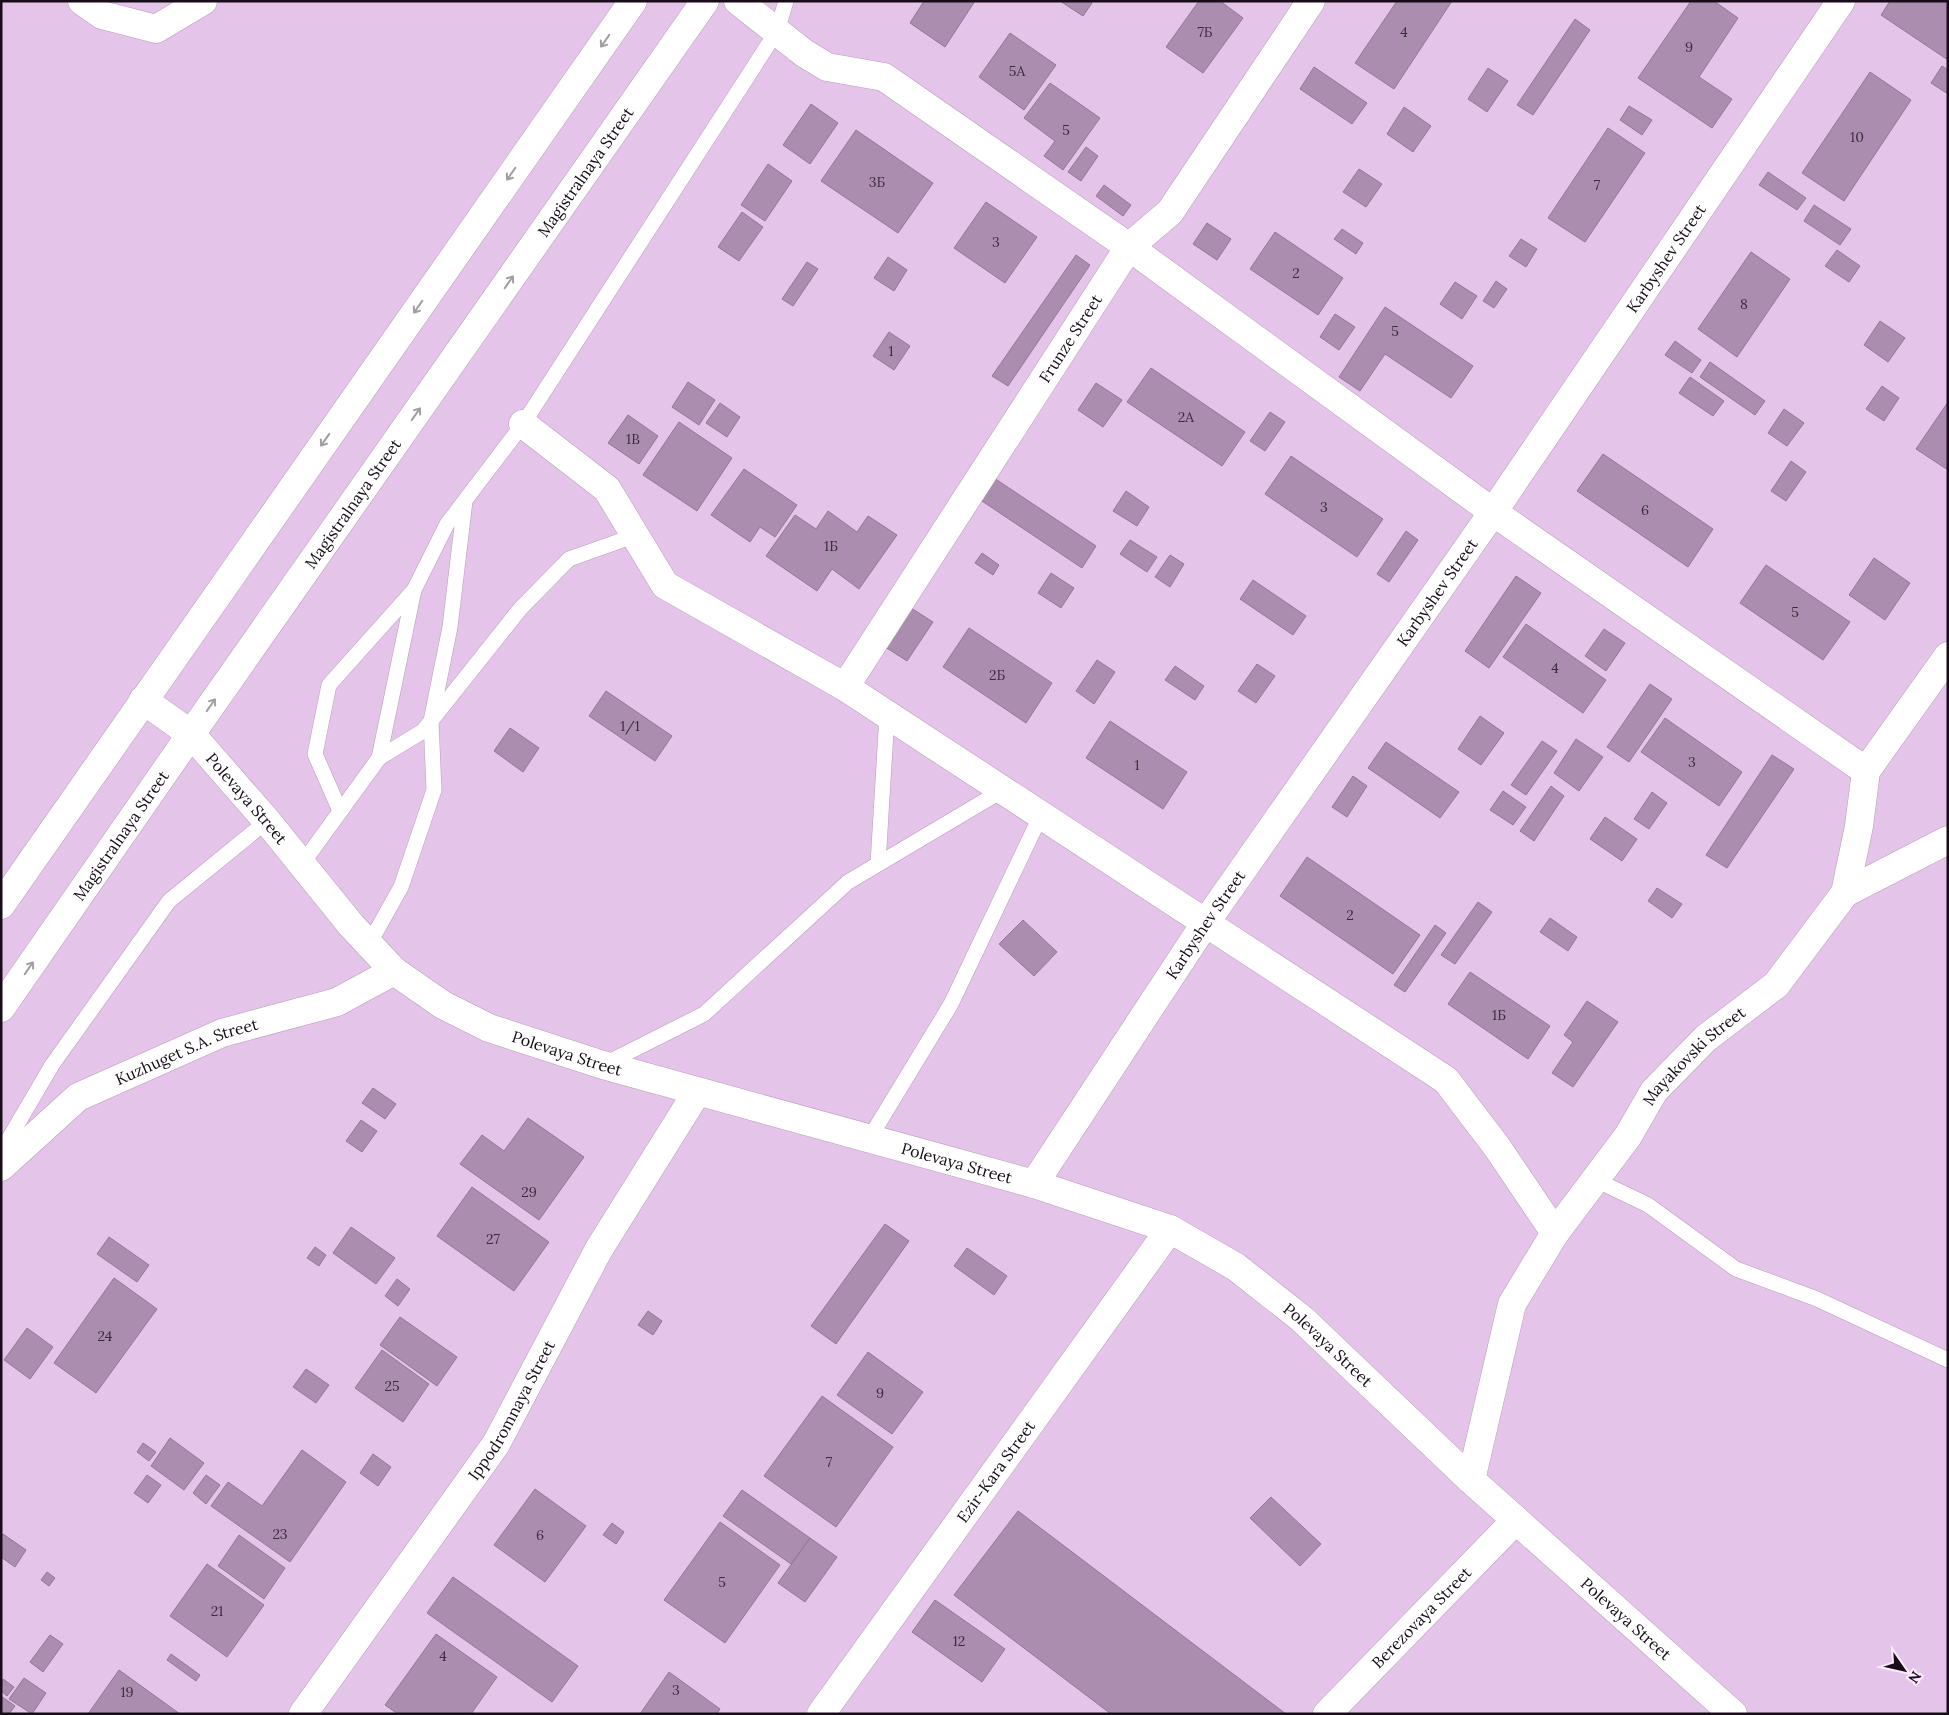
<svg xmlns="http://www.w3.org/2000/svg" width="1949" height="1715" font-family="Lora,serif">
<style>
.building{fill:#ab8daf;stroke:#947797}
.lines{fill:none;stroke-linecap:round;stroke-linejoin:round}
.service-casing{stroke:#b99bbc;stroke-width:16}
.minor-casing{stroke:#b99bbc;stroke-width:29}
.tertiary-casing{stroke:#b99bbc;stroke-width:29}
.secondary-casing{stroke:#b99bbc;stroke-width:29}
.service{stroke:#fff;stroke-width:15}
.minor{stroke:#fff;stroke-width:28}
.tertiary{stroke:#fff;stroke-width:28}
.secondary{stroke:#fff;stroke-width:28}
.oneway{stroke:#a29ea3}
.labels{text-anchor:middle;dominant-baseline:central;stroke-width:5;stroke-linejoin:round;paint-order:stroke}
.number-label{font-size:14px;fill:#3c2c3e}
.street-label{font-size:16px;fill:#170c18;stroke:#fcebfd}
</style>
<rect width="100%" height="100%" fill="#e4c4e8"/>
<g class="building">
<path d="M924,1H975L945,47L910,23Z"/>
<path d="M1060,1H1090L1092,3L1083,16Z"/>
<path d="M1199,1H1220L1243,18L1203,73L1166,47Z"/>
<path d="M1397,1H1452L1394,89L1355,63Z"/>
<path d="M1691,1H1714L1738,18L1699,77L1732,99L1712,128L1638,78Z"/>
<path d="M1890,1H1948V60L1881,15Z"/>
<path d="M1575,19L1590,30L1533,115L1517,105Z"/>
<path d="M1010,33L1056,65L1024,110L979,77Z"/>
<path d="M1942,66L1948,70V94L1931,83Z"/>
<path d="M1314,67L1367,103L1352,124L1300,89Z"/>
<path d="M1488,68L1508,81L1487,112L1468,99Z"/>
<path d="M1870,72L1911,100L1844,201L1802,173Z"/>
<path d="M1050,83L1100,118L1063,170L1044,156L1055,141L1024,118Z"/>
<path d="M811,104L838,123L810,164L783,145Z"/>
<path d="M1629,106L1652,120L1642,135L1620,120Z"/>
<path d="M1404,107L1431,126L1413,152L1387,134Z"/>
<path d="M1608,128L1645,153L1585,242L1548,218Z"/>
<path d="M856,130L933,183L898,233L821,181Z"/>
<path d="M1086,147L1098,156L1081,181L1068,172Z"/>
<path d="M768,164L792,181L765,221L741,205Z"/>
<path d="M1359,169L1382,184L1366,207L1343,192Z"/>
<path d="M1768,172L1806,198L1797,210L1759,185Z"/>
<path d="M1104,185L1131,205L1123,216L1096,196Z"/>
<path d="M986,202L1037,237L1005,283L954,248Z"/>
<path d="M1814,205L1851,229L1840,245L1804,221Z"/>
<path d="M742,212L763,227L739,261L718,247Z"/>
<path d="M1207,223L1231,239L1217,260L1193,244Z"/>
<path d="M1342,229L1363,243L1356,254L1334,239Z"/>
<path d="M1275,232L1343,278L1318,315L1250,269Z"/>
<path d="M1521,239L1537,249L1526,267L1509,256Z"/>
<path d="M1837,250L1860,266L1849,282L1825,266Z"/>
<path d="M1751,252L1790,279L1737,357L1698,329Z"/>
<path d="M1076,255L1090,265L1008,386L992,376Z"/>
<path d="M888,257L907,270L894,291L874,278Z"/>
<path d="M807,262L818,269L793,306L782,299Z"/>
<path d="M1496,281L1507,289L1494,308L1483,301Z"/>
<path d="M1455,282L1477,296L1462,319L1440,304Z"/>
<path d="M1385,307L1473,366L1451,398L1385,354L1360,391L1339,377Z"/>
<path d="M1335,314L1355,327L1339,350L1320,337Z"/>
<path d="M1880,321L1905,338L1888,362L1864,345Z"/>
<path d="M889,332L910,346L894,370L873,356Z"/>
<path d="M1675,341L1701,360L1692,373L1665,355Z"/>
<path d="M1710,362L1765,401L1755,415L1700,377Z"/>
<path d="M1151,368L1245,432L1222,466L1127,402Z"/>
<path d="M1690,377L1724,401L1713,416L1679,393Z"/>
<path d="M688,382L715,400L699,425L672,407Z"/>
<path d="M1096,383L1122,400L1103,427L1078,410Z"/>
<path d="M1882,386L1899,398L1884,421L1866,409Z"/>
<path d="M1948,402V470L1916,449Z"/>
<path d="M720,403L740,417L727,437L706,423Z"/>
<path d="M1784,409L1804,423L1787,446L1768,433Z"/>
<path d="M1270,412L1285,422L1265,451L1250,441Z"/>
<path d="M628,415L658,436L639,464L608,443Z"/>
<path d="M679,422L732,458L697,511L643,475Z"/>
<path d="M1603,454L1713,529L1688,567L1577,491Z"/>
<path d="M1291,456L1383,519L1357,557L1265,494Z"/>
<path d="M1791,461L1806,472L1786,501L1771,491Z"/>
<path d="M744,469L797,505L775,537L760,527L750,542L711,515Z"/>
<path d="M994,478L1096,546L1082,568L979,499Z"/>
<path d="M1126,491L1149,507L1137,526L1113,511Z"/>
<path d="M828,511L857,532L868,516L897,535L859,589L832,569L817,591L766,556L795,515L816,529Z"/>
<path d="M1406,531L1418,540L1389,582L1377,574Z"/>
<path d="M1130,540L1157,557L1147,572L1120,554Z"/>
<path d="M982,553L999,565L993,575L975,563Z"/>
<path d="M1170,555L1184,564L1170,587L1155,577Z"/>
<path d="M1874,558L1910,583L1885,620L1849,595Z"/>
<path d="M1766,565L1850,622L1823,660L1740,603Z"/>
<path d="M1051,573L1074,588L1061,608L1038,593Z"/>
<path d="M1516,576L1541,593L1489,668L1465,651Z"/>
<path d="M1253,580L1306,616L1293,635L1240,599Z"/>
<path d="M908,606L933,622L907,661L882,645Z"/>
<path d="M1526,624L1606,680L1583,713L1503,657Z"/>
<path d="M969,628L1052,683L1026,723L943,667Z"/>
<path d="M1604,629L1625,643L1606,671L1585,656Z"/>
<path d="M1097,660L1115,672L1094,704L1076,691Z"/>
<path d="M1257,664L1275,676L1256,703L1238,691Z"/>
<path d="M1175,666L1204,686L1195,700L1165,680Z"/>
<path d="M1650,684L1672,699L1629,762L1607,747Z"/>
<path d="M606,691L672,736L655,761L589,716Z"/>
<path d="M1480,716L1504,733L1481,765L1458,749Z"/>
<path d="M1665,718L1742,772L1719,806L1641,752Z"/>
<path d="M1110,721L1187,772L1163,809L1086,758Z"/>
<path d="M510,728L539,748L523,772L494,751Z"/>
<path d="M1576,739L1603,757L1579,791L1554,773Z"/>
<path d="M1542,741L1557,751L1526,795L1511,785Z"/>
<path d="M1386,742L1459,792L1440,818L1368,768Z"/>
<path d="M1772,755L1794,769L1727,868L1706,855Z"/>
<path d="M1353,776L1367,786L1347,817L1332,807Z"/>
<path d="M1551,786L1564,796L1534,841L1520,831Z"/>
<path d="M1503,791L1526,807L1513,825L1490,810Z"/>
<path d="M1652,792L1667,803L1649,829L1634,819Z"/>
<path d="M1605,817L1637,839L1622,861L1590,839Z"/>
<path d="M1307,857L1420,935L1393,974L1280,896Z"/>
<path d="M1657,888L1682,904L1672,918L1648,901Z"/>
<path d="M1478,902L1492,912L1455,964L1441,955Z"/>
<path d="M1550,918L1577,937L1568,951L1540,932Z"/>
<path d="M1023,920L1057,952L1034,976L999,944Z"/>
<path d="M1435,925L1446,933L1405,992L1394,985Z"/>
<path d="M1470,972L1550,1026L1528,1059L1448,1004Z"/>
<path d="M1587,1001L1618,1022L1573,1087L1552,1073L1573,1042L1564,1035Z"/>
<path d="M373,1088L396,1104L385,1119L362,1103Z"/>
<path d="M528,1118L584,1157L539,1220L460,1164L482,1135L504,1151Z"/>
<path d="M361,1120L377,1131L362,1152L346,1141Z"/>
<path d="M472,1187L549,1242L514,1291L437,1236Z"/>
<path d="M885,1224L909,1241L836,1344L811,1326Z"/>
<path d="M351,1227L395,1258L376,1284L333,1253Z"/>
<path d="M109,1237L149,1265L137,1282L97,1254Z"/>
<path d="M315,1247L326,1255L319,1266L307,1258Z"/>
<path d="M967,1248L1007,1276L994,1295L954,1266Z"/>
<path d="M114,1278L157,1309L96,1393L54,1363Z"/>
<path d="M397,1279L410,1289L398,1306L385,1296Z"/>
<path d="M648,1311L662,1321L653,1335L638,1325Z"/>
<path d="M400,1317L457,1357L437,1386L380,1345Z"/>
<path d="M27,1328L53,1347L30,1379L4,1360Z"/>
<path d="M382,1350L429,1384L403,1422L355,1388Z"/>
<path d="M868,1352L923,1392L892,1434L837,1395Z"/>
<path d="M306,1369L329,1385L316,1403L293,1387Z"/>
<path d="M822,1396L893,1447L836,1527L764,1476Z"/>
<path d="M170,1438L204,1463L184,1490L151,1466Z"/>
<path d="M143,1443L156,1452L149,1461L137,1452Z"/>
<path d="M302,1450L346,1482L290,1562L211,1506L228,1482L262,1506Z"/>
<path d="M373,1454L391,1467L378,1486L360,1473Z"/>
<path d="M147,1475L161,1485L148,1503L134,1493Z"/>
<path d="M206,1475L220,1485L206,1504L193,1493Z"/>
<path d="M535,1489L586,1526L545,1582L494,1545Z"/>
<path d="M742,1490L810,1538L791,1564L723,1516Z"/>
<path d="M1271,1497L1321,1544L1300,1566L1250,1518Z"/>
<path d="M1018,1511L1286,1714H1111L954,1595Z"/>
<path d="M720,1522L780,1565L725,1643L664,1600Z"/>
<path d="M612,1523L624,1532L616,1544L603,1535Z"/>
<path d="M3,1534L26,1550L15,1567L1,1557V1537Z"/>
<path d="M239,1535L285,1568L264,1599L218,1566Z"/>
<path d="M810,1538L837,1557L805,1602L778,1583Z"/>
<path d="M207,1564L264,1605L227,1657L170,1616Z"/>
<path d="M47,1572L55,1578L49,1586L41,1580Z"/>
<path d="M453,1577L578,1666L552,1702L427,1613Z"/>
<path d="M935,1600L1005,1649L982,1682L912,1632Z"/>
<path d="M436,1634L497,1677L471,1714H398L385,1705Z"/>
<path d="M50,1635L63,1644L43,1672L30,1662Z"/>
<path d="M171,1654L200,1675L196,1681L167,1660Z"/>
<path d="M119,1670L180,1714H88Z"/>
<path d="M669,1672L720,1709L717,1714H640Z"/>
<path d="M24,1678L46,1693L32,1714L9,1699Z"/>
<path d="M3,1679L14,1687L7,1696L1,1691Z"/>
<path d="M1,1696L15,1706L9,1714H1Z"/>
</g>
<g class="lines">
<defs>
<g id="service">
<path d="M379,758L423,731L520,609L569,559L634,536"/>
<path d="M340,811L315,754L329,685L413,591"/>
<path d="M302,864L379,758L414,590L447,524L523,424L777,31L786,1"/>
<path d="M878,864L887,715"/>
<path d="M369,944L401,887L434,790L431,721L450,627L465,501"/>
<path d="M603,1065L704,1014L848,882L1003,790"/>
<path d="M869,1139L951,1004L1041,815"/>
<path d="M1,1152L52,1065L169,901L267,821"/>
<path d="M1596,1180L1648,1205L1736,1269L1817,1299L1948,1360"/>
</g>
<g id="minor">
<path d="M82,1L102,15L156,29L203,1"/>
<path d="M738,1L804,53L827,67L884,77L1129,247L1493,512L1866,771"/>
<path d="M523,424L607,489L665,585L845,687L1446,1080L1497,1147L1555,1233"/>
<path id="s1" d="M845,687L1129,247L1170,212L1311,1"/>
<path d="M1845,893L1948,840"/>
<path id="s2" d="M1,1167L78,1097L222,1033L337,1002L394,971"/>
<path id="s3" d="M1034,1184L1206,922L1493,512L1841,1"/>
<path id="s4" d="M1471,1480L1512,1304L1555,1233L1628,1136L1654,1091L1706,1038L1776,985L1845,893L1859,826L1866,771L1948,656"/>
<path id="s5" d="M303,1714L496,1444L599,1249L697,1092"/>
<path id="s6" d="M821,1714L1170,1229"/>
<path id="s7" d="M1327,1714L1516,1520"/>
</g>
<g id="tertiary">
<path id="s8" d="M143,700L191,734L267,821L351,925L394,971L443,1005L489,1028L603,1065L1034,1184L1170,1229L1236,1267L1302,1319L1471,1480L1733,1714"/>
</g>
<g id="secondary">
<path d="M1,905L633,1"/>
<path id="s9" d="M1,1008L191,734L705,1"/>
</g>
</defs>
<use href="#service" class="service-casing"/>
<use href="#minor" class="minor-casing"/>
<use href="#tertiary" class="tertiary-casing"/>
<use href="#secondary" class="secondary-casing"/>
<use href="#service" class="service"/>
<use href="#minor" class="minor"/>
<use href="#tertiary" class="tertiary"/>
<use href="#secondary" class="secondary"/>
</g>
<defs><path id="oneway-shaft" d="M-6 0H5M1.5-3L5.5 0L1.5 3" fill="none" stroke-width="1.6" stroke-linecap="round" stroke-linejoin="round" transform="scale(1.25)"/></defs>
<g class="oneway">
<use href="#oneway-shaft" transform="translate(605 41) rotate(125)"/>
<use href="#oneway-shaft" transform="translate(511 174) rotate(125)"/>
<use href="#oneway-shaft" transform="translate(509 282) rotate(-55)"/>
<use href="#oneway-shaft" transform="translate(418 307) rotate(125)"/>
<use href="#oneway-shaft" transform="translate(416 414) rotate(-55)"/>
<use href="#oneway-shaft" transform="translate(325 440) rotate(125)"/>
<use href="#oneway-shaft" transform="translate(211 705) rotate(-55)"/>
<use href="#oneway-shaft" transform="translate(29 968) rotate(-55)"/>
</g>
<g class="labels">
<g class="number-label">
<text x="1205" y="32">7Б</text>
<text x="1404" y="32">4</text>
<text x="1689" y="47">9</text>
<text x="1017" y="71">5А</text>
<text x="1066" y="130">5</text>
<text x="1857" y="137">10</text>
<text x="877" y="182">3Б</text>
<text x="1597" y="185">7</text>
<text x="996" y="242">3</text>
<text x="1296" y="273">2</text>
<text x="1744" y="304">8</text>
<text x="1395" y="331">5</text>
<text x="891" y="351">1</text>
<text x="1186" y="417">2А</text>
<text x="633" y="439">1В</text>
<text x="1324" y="507">3</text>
<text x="1645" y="510">6</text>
<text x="831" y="546">1Б</text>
<text x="1795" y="612">5</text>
<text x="1555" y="668">4</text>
<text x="997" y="675">2Б</text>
<text x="630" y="726">1/1</text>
<text x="1692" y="762">3</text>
<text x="1137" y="765">1</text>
<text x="1350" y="915">2</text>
<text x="1499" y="1015">1Б</text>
<text x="529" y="1192">29</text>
<text x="493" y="1239">27</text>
<text x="105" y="1336">24</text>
<text x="392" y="1386">25</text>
<text x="880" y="1393">9</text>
<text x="829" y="1462">7</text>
<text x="280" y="1534">23</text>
<text x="540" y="1535">6</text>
<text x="722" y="1582">5</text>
<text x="217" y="1611">21</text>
<text x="959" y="1641">12</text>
<text x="443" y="1656">4</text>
<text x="676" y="1690">3</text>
<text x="127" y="1692">19</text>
</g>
<g class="street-label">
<text stroke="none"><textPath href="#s9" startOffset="1020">Magistralnaya Street</textPath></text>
<text stroke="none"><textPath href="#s3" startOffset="1121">Karbyshev Street</textPath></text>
<text stroke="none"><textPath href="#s1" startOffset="415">Frunze Street</textPath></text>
<text stroke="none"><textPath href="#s9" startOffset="615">Magistralnaya Street</textPath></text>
<text stroke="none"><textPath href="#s3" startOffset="716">Karbyshev Street</textPath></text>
<text stroke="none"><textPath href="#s8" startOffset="144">Polevaya Street</textPath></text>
<text stroke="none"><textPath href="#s9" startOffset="210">Magistralnaya Street</textPath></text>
<text stroke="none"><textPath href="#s3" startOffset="311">Karbyshev Street</textPath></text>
<text stroke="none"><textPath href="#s2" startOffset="222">Kuzhuget S.A. Street</textPath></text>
<text stroke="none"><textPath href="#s8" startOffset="564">Polevaya Street</textPath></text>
<text stroke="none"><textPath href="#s4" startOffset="490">Mayakovski Street</textPath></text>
<text stroke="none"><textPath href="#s8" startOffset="969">Polevaya Street</textPath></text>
<text stroke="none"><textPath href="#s8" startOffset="1389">Polevaya Street</textPath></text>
<text stroke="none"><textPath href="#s5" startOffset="369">Ippodromnaya Street</textPath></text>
<text stroke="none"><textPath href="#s6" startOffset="299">Ezir-Kara Street</textPath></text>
<text stroke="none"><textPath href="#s7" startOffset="135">Berezovaya Street</textPath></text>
<text stroke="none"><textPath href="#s8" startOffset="1794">Polevaya Street</textPath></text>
</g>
</g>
<rect width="1949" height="1715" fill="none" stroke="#170c18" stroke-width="5"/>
<g transform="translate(1904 1670) rotate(124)" stroke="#fcebfd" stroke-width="4" paint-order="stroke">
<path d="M0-4L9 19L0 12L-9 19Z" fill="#170c18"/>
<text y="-8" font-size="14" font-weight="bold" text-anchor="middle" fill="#170c18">N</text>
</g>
</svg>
